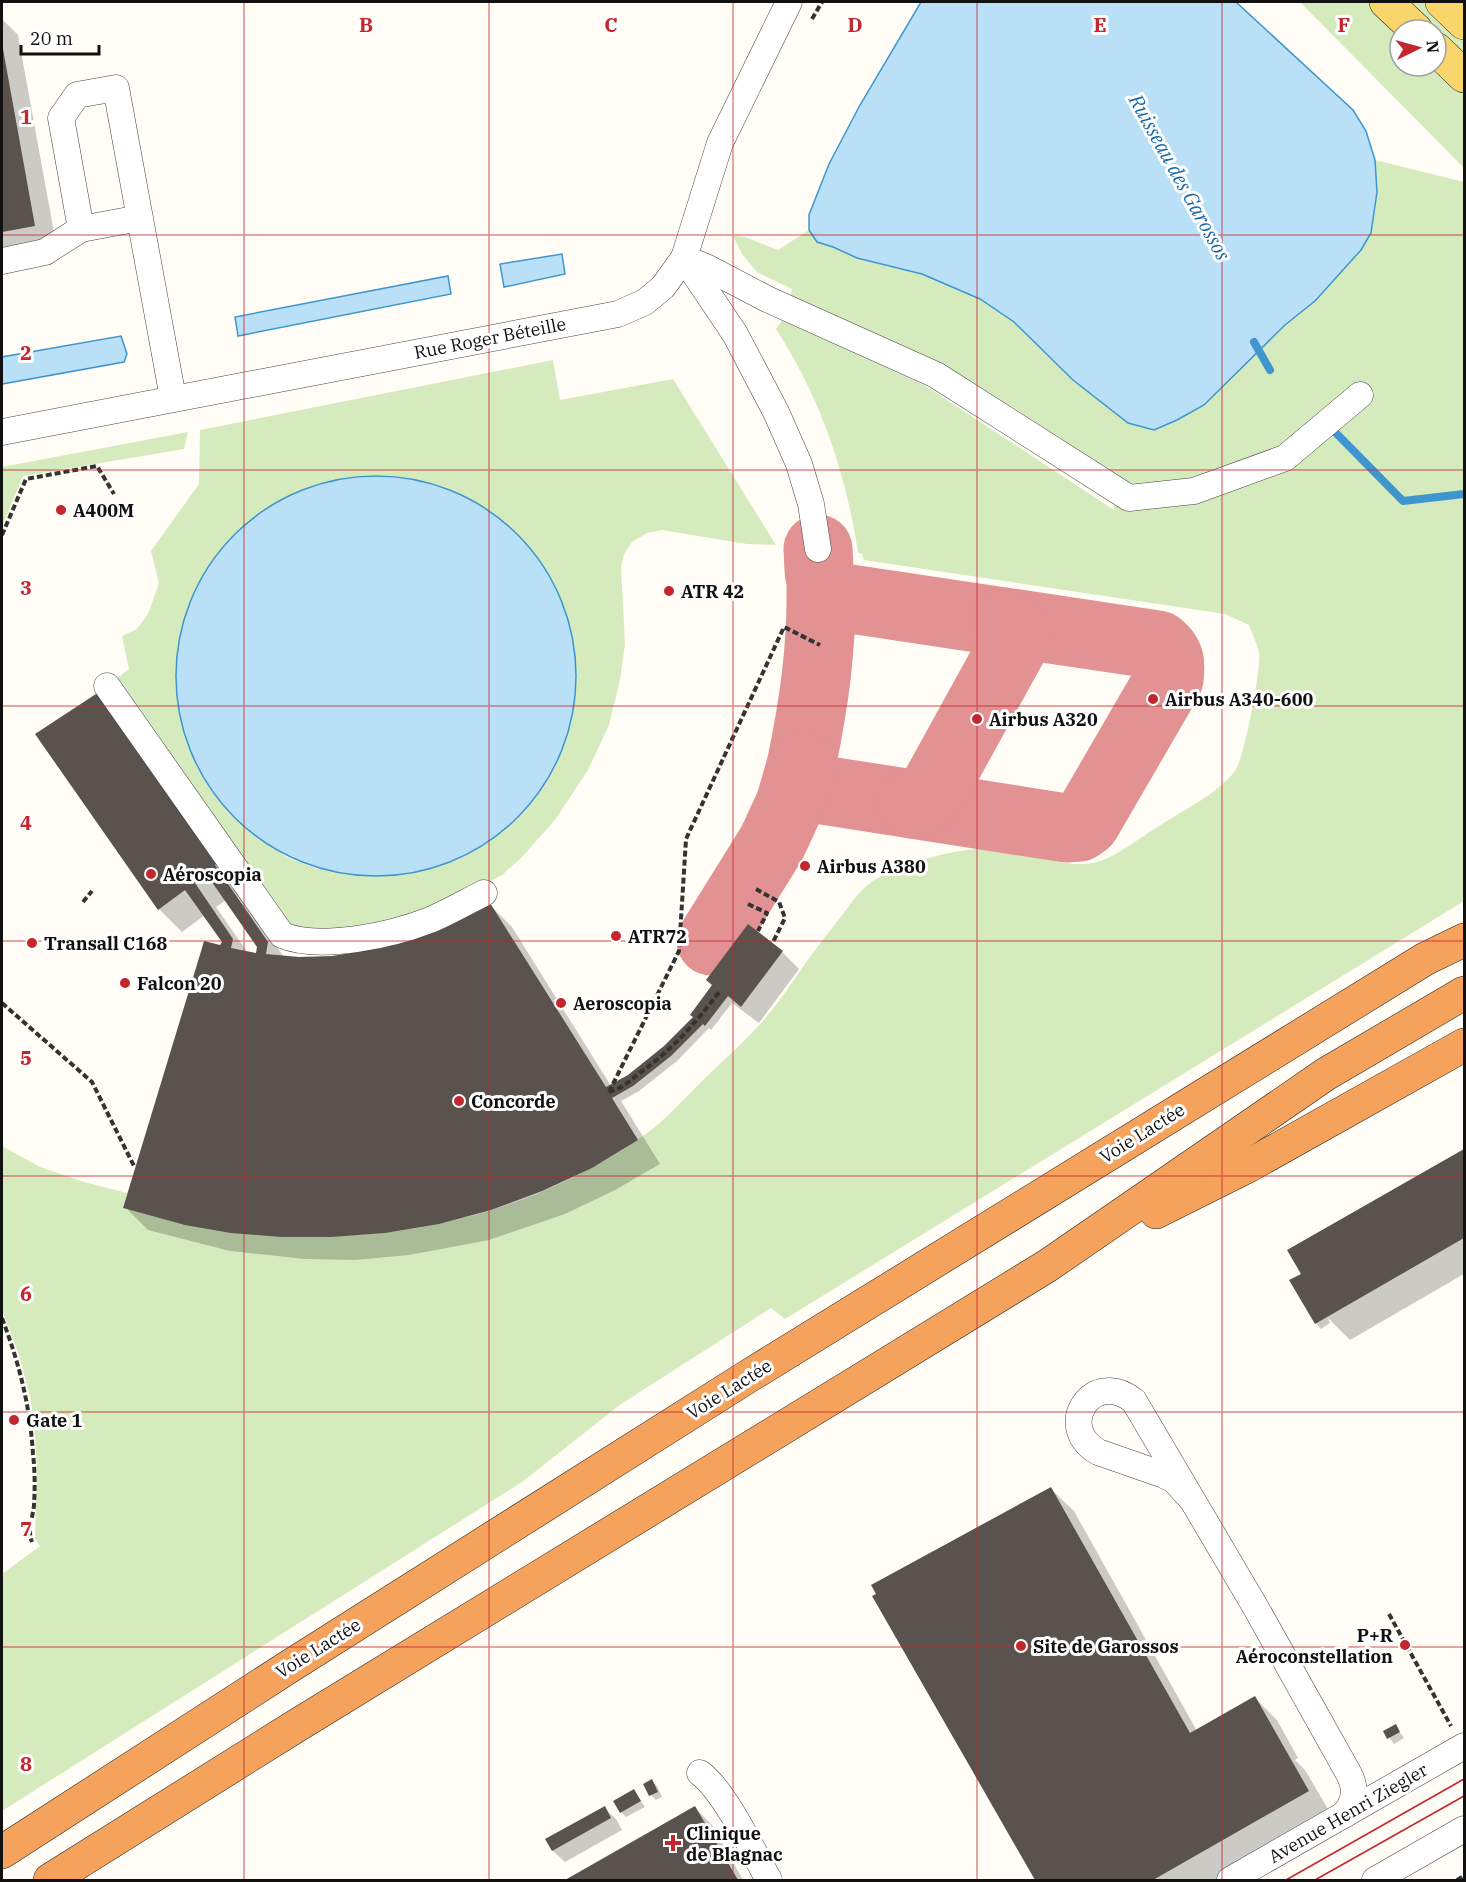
<svg xmlns="http://www.w3.org/2000/svg" width="1466" height="1882" font-family="'IBM Plex Serif',serif">
<style>
.green{fill:#d5ebbd;fill-rule:evenodd}
.water{fill:#b9e0f7;stroke:#3f96cf;stroke-width:1.5}
.shadow{fill:#0003;fill-rule:evenodd}
.lines{fill:none;stroke-linecap:round;stroke-linejoin:round}
.stream{stroke:#3f96cf;stroke-width:8}
.taxiway{stroke:#e29292;stroke-width:69}
.building{fill:#5a524d;fill-rule:evenodd}
.minor-casing{stroke:#444;stroke-width:27}
.major-casing{stroke:#222;stroke-width:34}
.highway-casing{stroke:#222;stroke-width:34}
.path{stroke:#333;stroke-width:4;stroke-dasharray:6 3;stroke-linecap:butt}
.minor{stroke:#fff;stroke-width:26}
.major{stroke:#f9d66b;stroke-width:33}
.highway{stroke:#f5a25d;stroke-width:33}
.tram{stroke:#c4262e;stroke-width:1.5}
.grid{fill:none;stroke:#c4262e;stroke-width:1.5;stroke-opacity:0.55}
.poi-dot{fill:#c4262e;stroke:#fff;stroke-width:2}
.labels{text-anchor:middle;dominant-baseline:central;stroke-width:6;stroke-linejoin:round;paint-order:stroke}
.street-label{font-size:18px;fill:#111;stroke:#fff}
.poi-label{font-size:18px;font-weight:bold;fill:#111;stroke:#fff;text-anchor:start}
.water-label{font-size:20px;font-style:italic;fill:#1768a6;stroke:#fff}
.grid-label{font-size:20px;text-anchor:middle;font-weight:bold;fill:#c4262e;stroke:#fff;stroke-width:6;stroke-linejoin:round;paint-order:stroke}
</style>
<rect width="100%" height="100%" fill="#fffdf5"/>
<g class="green">
<path d="M1300,2H1464V168ZM1400,30H1436V66H1400Z"/>
<path d="M1375,160L1464,182V901L785,1319L771,1308L621,1404L522,1482L2,1811V1574L40,1546L35,1539L37,1470L34,1420L30,1397L19,1355L2,1310V1146L40,1167L84,1182L127,1193L123,1208C296,1260 485,1243 636,1141C662,1124 683,1100 705,1078C724,1060 744,1042 762,1022C778,1004 791,984 805,964C816,948 828,933 840,918C850,905 859,890 873,881C899,863 966,845 997,849C1028,852 1067,870 1097,862C1116,857 1142,836 1159,826C1185,809 1216,795 1235,771C1244,760 1262,665 1259,652C1257,643 1252,634 1249,625L1225,614L864,560L862,554L858,553C846,472 820,397 776,329L783,319L924,385L1114,510L1115,493L933,377L787,307L792,289L757,272L742,254L733,236L745,237L778,250L809,230L817,242L833,247L857,258L922,274L980,299L1014,322L1073,380L1128,423L1154,430L1177,420L1204,405L1285,325L1315,300L1371,233L1377,192Z"/>
<path d="M553,360L560,400L673,379L776,545L747,544L662,530L647,533L632,542L624,554L621,567L625,644L620,680L609,725L588,770L555,820L521,858L502,875L438,910L336,935L283,925L112,682L129,669L122,636L137,629L148,614L159,583L151,551L199,484L200,430ZM303,489L553,581L570,627L576,675L571,723L554,768L527,808L318,869L287,857L259,839L212,792L195,763L184,732L225,544L261,512Z"/>
<path d="M188,432L184,449L23,476L2,527V467Z"/>
</g>
<g class="water">
<path d="M921,2H1236L1353,110L1366,131L1375,160L1377,192L1371,233L1361,250L1315,301L1285,325L1204,405L1177,420L1154,430L1128,423L1073,380L1014,322L980,299L922,274L857,258L833,247L817,242L809,230V215L829,164L860,105Z"/>
<path d="M562,254L565,274L504,287L500,264Z"/>
<path d="M448,276L451,294L238,336L235,317Z"/>
<path d="M121,336L127,354L124,362L2,384V357Z"/>
<circle cx="376" cy="676" r="200"/>
</g>
<g class="shadow">
<path d="M2,19L18,35L57,249L2,259Z"/>
<path d="M98,694L284,957H333L383,950L415,940L490,905L512,927L611,1086L629,1076L665,1047L695,1017L782,952L799,969L759,1023L732,1003L711,1030L709,1028L677,1061L639,1091L621,1101L660,1164L615,1190L565,1214L489,1240L409,1255L355,1260L305,1259L230,1251L148,1230L125,1207L223,942L205,915L182,932L159,909ZM226,900L258,946L257,955L248,953L216,907Z"/>
<path d="M1464,1151V1274L1350,1340L1328,1318L1330,1323L1321,1329L1316,1323L1305,1281L1289,1251Z"/>
<path d="M1051,1489L1074,1511L1197,1731L1255,1698L1277,1720L1298,1758L1295,1760L1305,1770L1331,1814L1215,1880H1036L875,1596Z"/>
<path d="M1395,1726L1404,1738L1394,1744L1385,1732Z"/>
<path d="M652,1781L657,1786L662,1797L656,1800L651,1795Z"/>
<path d="M634,1791L645,1807L626,1817L621,1812Z"/>
<path d="M604,1808L616,1819L622,1830L565,1862L553,1851L547,1840Z"/>
<path d="M695,1808L712,1825L743,1880H568Z"/>
</g>
<g class="lines">
<g class="stream">
<path d="M1254,342L1270,370"/>
<path d="M1334,431L1403,501L1464,494"/>
</g>
<g class="taxiway">
<path d="M818,549C820,575 815,590 844,598L1158,645C1171,655 1171,664 1169,679L1086,822L1079,827L1066,828L816,789L804,779L801,766C814,704 822,648 821,584"/>
<path d="M912,804L927,798L933,791L1013,646L1015,640L1013,629L1003,622"/>
<path d="M711,941L772,843L790,804L801,766"/>
</g>
</g>
<g class="building">
<path d="M3,49L35,226L2,232V50Z"/>
<path d="M99,692L218,862L215,865L268,942L266,954L299,957L332,956L382,948L414,939L445,927L490,903L606,1087L628,1075L664,1046L693,1017L690,1015L712,985L706,980L748,924L783,951L741,1007L728,996L705,1026L703,1024L671,1056L633,1086L612,1098L638,1140L592,1168L542,1191L491,1210L439,1224L385,1233L331,1237H281L231,1233L185,1225L123,1208L202,948L204,941L220,945L222,942L185,890L158,910L35,734ZM207,875L257,947L256,953L231,948L233,939L195,883Z"/>
<path d="M1464,1149V1238L1315,1324L1289,1280L1301,1274L1287,1250Z"/>
<path d="M1051,1487L1190,1733L1255,1696L1309,1791L1153,1880H1035L872,1596L876,1594L871,1585Z"/>
<path d="M1396,1724L1400,1732L1387,1739L1383,1731Z"/>
<path d="M652,1779L658,1792L649,1796L643,1784Z"/>
<path d="M634,1789L641,1801L620,1813L613,1801Z"/>
<path d="M605,1806L611,1818L552,1851L545,1839Z"/>
<path d="M695,1806L738,1880H565Z"/>
</g>
<g class="lines">
<defs>
<g id="minor">
<path d="M140,218L81,229L61,118L77,95L116,88L173,398"/>
<path d="M684,258L708,268L767,299L936,375L1129,498L1194,491L1285,458L1360,395"/>
<path d="M684,258L735,334L776,412L799,464L811,504L818,549"/>
<path d="M2,261L45,252L81,229"/>
<path d="M2,432L618,314L645,302L663,287L684,258L720,143L789,2"/>
<path d="M107,686L282,935C320,951 392,935 430,920C449,912 466,902 484,893"/>
<path d="M1193,1501L1174,1480L1164,1475L1098,1452C1054,1426 1093,1368 1134,1401L1256,1608L1349,1774C1357,1790 1355,1801 1344,1815"/>
<path d="M700,1773C726,1793 752,1850 769,1880"/>
<path d="M1230,1880L1464,1746"/>
<path d="M1375,1880L1464,1829"/>
</g>
<g id="major">
<path d="M1386,2L1416,30"/>
<path d="M1442,2L1464,23"/>
<path d="M1436,49L1464,76"/>
</g>
<g id="highway">
<path d="M1156,1212L1248,1166L1464,1045"/>
<path d="M2,1852L287,1668L747,1377L1425,959L1464,940"/>
<path d="M50,1880L296,1726L1047,1266L1326,1074L1464,993"/>
</g>
</defs>
<use href="#minor" class="minor-casing"/>
<use href="#major" class="major-casing"/>
<use href="#highway" class="highway-casing"/>
<g class="path">
<path d="M812,19L822,2"/>
<path d="M2,535L26,479L97,466L114,494"/>
<path d="M756,889L779,902L785,918L773,942"/>
<path d="M83,902L92,891"/>
<path d="M748,904L767,913L758,931"/>
<path d="M2,1003L92,1082L135,1168"/>
<path d="M609,1092L679,951L686,839L784,627L820,645"/>
<path d="M609,1092C619,1090 629,1082 637,1075C673,1049 693,1026 720,991"/>
<path d="M2,1318C19,1363 30,1405 33,1454C35,1471 35,1488 34,1505C33,1517 27,1530 32,1542"/>
<path d="M1389,1614L1451,1726"/>
<path d="M1457,1880L1464,1876"/>
</g>
<use href="#minor" class="minor"/>
<use href="#major" class="major"/>
<use href="#highway" class="highway"/>
<g class="tram">
<path d="M1286,1880L1464,1779"/>
<path d="M1315,1880L1464,1796"/>
</g>
</g>
<path class="grid" d="M244,2V1880M489,2V1880M733,2V1880M977,2V1880M1222,2V1880M2,235H1464M2,470H1464M2,706H1464M2,941H1464M2,1176H1464M2,1412H1464M2,1647H1464"/>
<g class="poi-dot">
<circle cx="61" cy="510" r="6"/>
<circle cx="669" cy="591" r="6"/>
<circle cx="1153" cy="699" r="6"/>
<circle cx="977" cy="719" r="6"/>
<circle cx="805" cy="866" r="6"/>
<circle cx="151" cy="874" r="6"/>
<circle cx="616" cy="936" r="6"/>
<circle cx="32" cy="943" r="6"/>
<circle cx="125" cy="983" r="6"/>
<circle cx="561" cy="1003" r="6"/>
<circle cx="459" cy="1101" r="6"/>
<circle cx="14" cy="1420" r="6"/>
<circle cx="1405" cy="1645" r="6"/>
<circle cx="1021" cy="1646" r="6"/>
<path d="M670 1834h6v6h6v6h-6v6h-6v-6h-6v-6h6z"/>
</g>
<g class="labels">
<g class="street-label">
<text transform="translate(490 338) rotate(-11)">Rue Roger Béteille</text>
<text transform="translate(1142 1133) rotate(-32)">Voie Lactée</text>
<text transform="translate(729 1389) rotate(-32)">Voie Lactée</text>
<text transform="translate(318 1648) rotate(-32)">Voie Lactée</text>
<text transform="translate(1348 1813) rotate(-30)">Avenue Henri Ziegler</text>
</g>
<g class="poi-label">
<text x="73" y="510">A400M</text>
<text x="681" y="591">ATR 42</text>
<text x="1165" y="699">Airbus A340-600</text>
<text x="989" y="719">Airbus A320</text>
<text x="817" y="866">Airbus A380</text>
<text x="163" y="874">Aéroscopia</text>
<text x="628" y="936">ATR72</text>
<text x="44" y="943">Transall C168</text>
<text x="137" y="983">Falcon 20</text>
<text x="573" y="1003">Aeroscopia</text>
<text x="471" y="1101">Concorde</text>
<text x="26" y="1420">Gate 1</text>
<text x="1393" y="1635" text-anchor="end">P+R<tspan x="1393" dy="21">Aéroconstellation</tspan></text>
<text x="1033" y="1646">Site de Garossos</text>
<text x="686" y="1833">Clinique<tspan x="686" dy="21">de Blagnac</tspan></text>
</g>
<g class="water-label">
<text transform="translate(1180 177) rotate(61)">Ruisseau des Garossos</text>
</g>
</g>
<g class="grid-label">
<text x="366" y="32">B</text>
<text x="611" y="32">C</text>
<text x="855" y="32">D</text>
<text x="1100" y="32">E</text>
<text x="1344" y="32">F</text>
<text x="26" y="124">1</text>
<text x="26" y="360">2</text>
<text x="26" y="595">3</text>
<text x="26" y="830">4</text>
<text x="26" y="1065">5</text>
<text x="26" y="1301">6</text>
<text x="26" y="1536">7</text>
<text x="26" y="1771">8</text>
</g>
<rect width="1466" height="1882" fill="none" stroke="#111111" stroke-width="6"/>
<g transform="translate(1418 48) rotate(85)"><circle r="28" fill="#ffffff" stroke="#a0a0a0" stroke-width="1.5"/>
<path d="M0-4.5L10 22L0 15L-10 22Z" fill="#c4262e"/>
<text y="-9" font-size="16" font-weight="bold" text-anchor="middle" fill="#111111">N</text>
</g>
<path d="M21 45v9h78v-9" fill="none" stroke="#111111" stroke-width="3"/>
<text x="30" y="45" font-size="18" fill="#111111" stroke="#ffffff" stroke-width="4.5" paint-order="stroke">20 m</text>
</svg>
